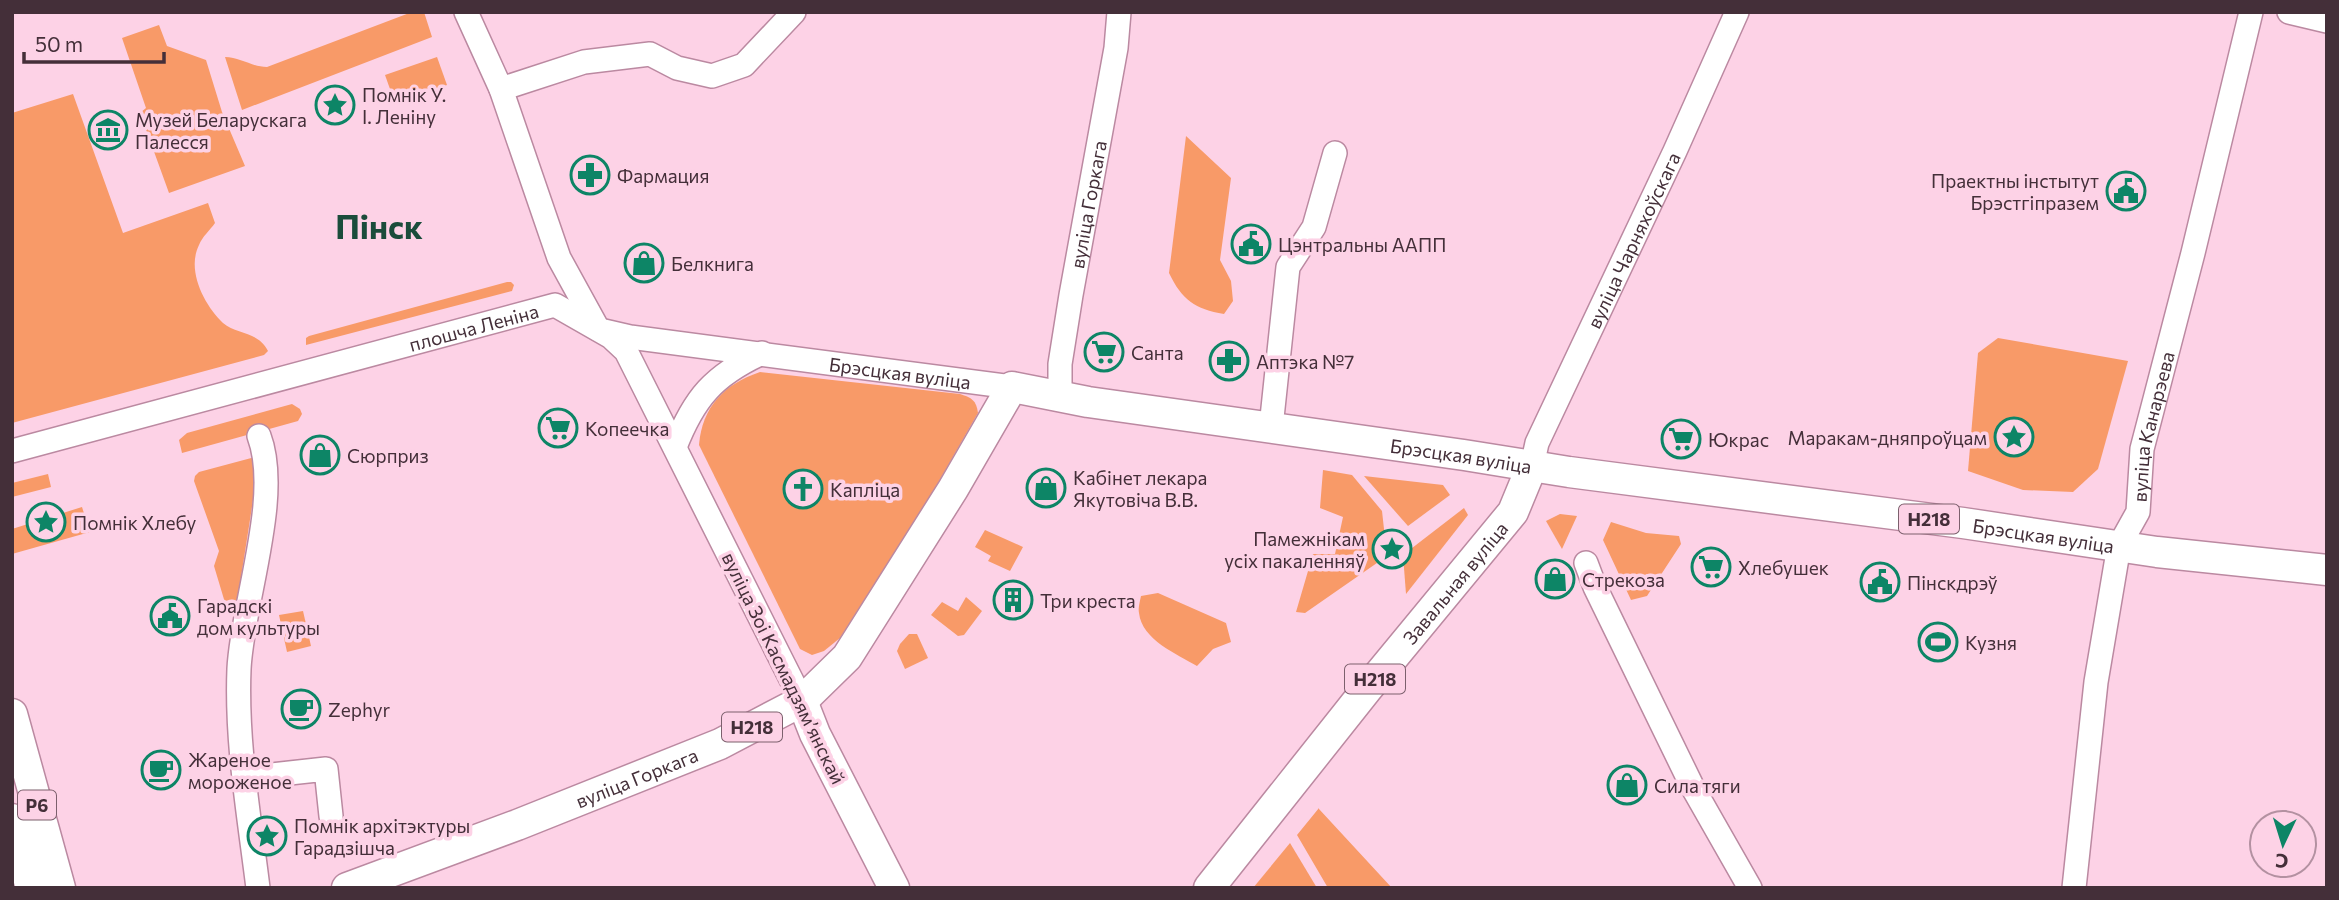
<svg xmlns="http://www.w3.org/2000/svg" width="2339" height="900" font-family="Commissioner,sans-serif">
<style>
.green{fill:#f89a68}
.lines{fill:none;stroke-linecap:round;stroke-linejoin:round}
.minor-casing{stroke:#bb89a1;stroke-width:26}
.major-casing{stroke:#bb89a1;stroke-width:33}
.minor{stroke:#fff;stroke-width:23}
.major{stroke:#fff;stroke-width:30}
.labels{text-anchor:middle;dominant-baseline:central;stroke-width:7;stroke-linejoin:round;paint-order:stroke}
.shield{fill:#fdd2e6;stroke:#7c606d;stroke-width:2}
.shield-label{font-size:18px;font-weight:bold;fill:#442f39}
.poi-label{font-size:19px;fill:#442f39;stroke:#fdd2e6;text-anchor:start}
.street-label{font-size:19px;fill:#442f39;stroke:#fdd2e6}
.town-label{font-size:33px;font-weight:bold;fill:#1b4c3b;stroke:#fdd2e6}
</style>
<rect width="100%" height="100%" fill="#fdd2e6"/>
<g class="green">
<path d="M412,12H424L432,37L242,110L225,57C240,57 252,67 267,67Z"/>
<path d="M159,25L167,46L206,60L222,112L245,166L169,193L140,113L146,108L122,38Z"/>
<path d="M437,57L447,85L395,103L385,75Z"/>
<path d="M73,94L123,233L208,203L215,223C210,230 202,237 199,245C186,271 205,306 223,323C237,335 258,331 268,351L264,355L12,423V113Z"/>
<path d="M1186,136L1231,178L1220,260L1231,281L1233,301L1224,314C1195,309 1182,300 1169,273Z"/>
<path d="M507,282H511L514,285L512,291L306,345V338L309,336Z"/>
<path d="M1998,338L2128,361L2098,469L2073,492L2023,490L1968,471L1978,353Z"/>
<path d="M760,372L960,394C972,398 976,400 978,413L930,497L840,638L824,651L812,655L800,649L699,445C702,407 724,384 760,372Z"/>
<path d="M292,404L300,409L302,414L298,421L182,453L179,440L187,433Z"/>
<path d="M255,457L259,462L237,603L233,608L226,606L214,566L219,551L194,481L195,476L199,472Z"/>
<path d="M1323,470L1352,475L1382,511L1387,556L1305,613L1296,612L1313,554H1335L1343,517L1320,508Z"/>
<path d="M48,474L51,487L12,497V483Z"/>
<path d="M1364,476L1443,485L1450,495L1408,526Z"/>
<path d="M82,507L90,532L12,554V529Z"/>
<path d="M1464,508L1468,515L1406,594L1403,555Z"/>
<path d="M1560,514L1577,516L1562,549L1546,521Z"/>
<path d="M1611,522L1646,533L1679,536L1681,544L1647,596L1631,600L1603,540Z"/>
<path d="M985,530L1023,547L1010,571L988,561L991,556L975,547Z"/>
<path d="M1158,593L1226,623L1231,642L1213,649L1197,666C1177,654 1142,640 1139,613C1138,608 1140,601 1141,596Z"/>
<path d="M966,597L982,611L964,635L958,636L931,615L942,602L958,611Z"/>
<path d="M303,611L311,646L287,652L279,615Z"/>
<path d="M909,634H917L928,658L905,669L897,651L900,644Z"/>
<path d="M1319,808V809L1392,888H1328L1297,835Z"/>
<path d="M1290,843L1317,888H1253Z"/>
</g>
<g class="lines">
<defs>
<g id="minor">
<path d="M466,12L501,89L559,258L598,329"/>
<path d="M2289,12L2327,21"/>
<path d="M501,89L584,62L650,54L677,68L712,76L744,65L794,12"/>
<path id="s1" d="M604,331L630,337L1012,387"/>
<path id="s2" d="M1060,398V364L1071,295L1116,48L1119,12"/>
<path d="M1271,427L1288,267L1314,227L1335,153"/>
<path d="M675,447C694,398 714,375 762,353"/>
<path id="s3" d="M12,451L555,305L611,337L626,351L802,701"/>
<path id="s4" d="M1532,466L1537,443L1675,151L1737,12"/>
<path d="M1586,563L1595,587L1693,788L1750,888"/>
<path d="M244,778L326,769L331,816"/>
<path d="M258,888C249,815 236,742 239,669C242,603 282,497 259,436"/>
<path id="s5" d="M2074,888L2096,682L2119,546L2138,512L2142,449L2193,253L2251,12"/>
</g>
<g id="major">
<path d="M802,701L815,734L894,888"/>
<path d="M12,714L60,888"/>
<path d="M12,819L31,888"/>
<path id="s6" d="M347,888L517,825L720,744L802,701L847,657L953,489L1012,387L1088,402L1464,455L1569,472L1963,523L2157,552L2327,570"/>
<path id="s7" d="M1209,888L1367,689L1513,512L1532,466"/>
</g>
</defs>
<use href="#minor" class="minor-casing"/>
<use href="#major" class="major-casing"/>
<use href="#minor" class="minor"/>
<use href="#major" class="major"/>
</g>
<defs>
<symbol id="sight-ring" viewBox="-11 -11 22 22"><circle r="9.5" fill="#fdd2e6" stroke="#0d8566" stroke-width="1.5"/><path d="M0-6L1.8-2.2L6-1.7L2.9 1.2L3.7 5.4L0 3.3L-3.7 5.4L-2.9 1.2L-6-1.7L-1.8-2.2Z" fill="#0d8566"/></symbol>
<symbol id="museum-ring" viewBox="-11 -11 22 22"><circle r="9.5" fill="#fdd2e6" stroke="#0d8566" stroke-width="1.5"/><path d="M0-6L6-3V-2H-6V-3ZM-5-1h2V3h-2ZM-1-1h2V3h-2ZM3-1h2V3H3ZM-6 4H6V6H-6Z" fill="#0d8566"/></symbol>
<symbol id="pharmacy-ring" viewBox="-11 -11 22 22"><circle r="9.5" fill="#fdd2e6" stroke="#0d8566" stroke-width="1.5"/><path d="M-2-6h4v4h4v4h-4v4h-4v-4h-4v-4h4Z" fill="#0d8566"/></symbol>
<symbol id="civic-ring" viewBox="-11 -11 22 22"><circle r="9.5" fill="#fdd2e6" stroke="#0d8566" stroke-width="1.5"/><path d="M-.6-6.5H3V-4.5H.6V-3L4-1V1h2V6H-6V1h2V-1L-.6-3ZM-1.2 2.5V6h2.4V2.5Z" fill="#0d8566"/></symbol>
<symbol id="shop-ring" viewBox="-11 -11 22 22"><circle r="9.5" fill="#fdd2e6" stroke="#0d8566" stroke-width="1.5"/><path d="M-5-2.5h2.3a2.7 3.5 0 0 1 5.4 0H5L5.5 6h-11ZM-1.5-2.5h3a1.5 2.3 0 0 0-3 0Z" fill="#0d8566"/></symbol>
<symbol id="supermarket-ring" viewBox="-11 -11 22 22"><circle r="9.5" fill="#fdd2e6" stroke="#0d8566" stroke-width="1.5"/><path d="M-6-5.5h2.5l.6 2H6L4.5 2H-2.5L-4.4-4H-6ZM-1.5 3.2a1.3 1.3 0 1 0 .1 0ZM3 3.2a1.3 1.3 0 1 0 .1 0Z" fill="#0d8566"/></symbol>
<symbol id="church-ring" viewBox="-11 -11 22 22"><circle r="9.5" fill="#fdd2e6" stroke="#0d8566" stroke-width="1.5"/><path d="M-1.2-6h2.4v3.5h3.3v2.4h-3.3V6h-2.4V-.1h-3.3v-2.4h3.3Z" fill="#0d8566"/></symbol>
<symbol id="building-ring" viewBox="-11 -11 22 22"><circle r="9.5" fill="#fdd2e6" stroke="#0d8566" stroke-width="1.5"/><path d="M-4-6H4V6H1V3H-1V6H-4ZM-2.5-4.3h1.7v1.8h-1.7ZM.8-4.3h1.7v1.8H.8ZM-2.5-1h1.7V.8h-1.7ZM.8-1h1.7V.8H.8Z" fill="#0d8566"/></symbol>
<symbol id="stadium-ring" viewBox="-11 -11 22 22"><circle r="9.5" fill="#fdd2e6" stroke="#0d8566" stroke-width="1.5"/><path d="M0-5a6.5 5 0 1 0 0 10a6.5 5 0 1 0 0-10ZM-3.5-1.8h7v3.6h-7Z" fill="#0d8566"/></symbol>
<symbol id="cafe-ring" viewBox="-11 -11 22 22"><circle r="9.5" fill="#fdd2e6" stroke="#0d8566" stroke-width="1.5"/><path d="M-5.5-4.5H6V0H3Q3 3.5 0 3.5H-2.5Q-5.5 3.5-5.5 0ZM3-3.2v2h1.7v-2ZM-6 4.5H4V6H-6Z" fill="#0d8566"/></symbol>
</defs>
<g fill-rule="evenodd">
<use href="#sight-ring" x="313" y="83" width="44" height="44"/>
<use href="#museum-ring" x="86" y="108" width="44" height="44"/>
<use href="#pharmacy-ring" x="568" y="153" width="44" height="44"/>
<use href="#civic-ring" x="2104" y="169" width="44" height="44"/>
<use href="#civic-ring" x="1229" y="222" width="44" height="44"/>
<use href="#shop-ring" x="622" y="241" width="44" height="44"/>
<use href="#supermarket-ring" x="1082" y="330" width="44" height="44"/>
<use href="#pharmacy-ring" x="1207" y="339" width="44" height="44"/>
<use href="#supermarket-ring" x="536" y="406" width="44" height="44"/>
<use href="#sight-ring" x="1992" y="415" width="44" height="44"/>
<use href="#supermarket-ring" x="1659" y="417" width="44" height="44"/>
<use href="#shop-ring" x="298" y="433" width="44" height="44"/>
<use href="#shop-ring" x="1024" y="466" width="44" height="44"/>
<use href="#church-ring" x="781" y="467" width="44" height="44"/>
<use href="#sight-ring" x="24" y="500" width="44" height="44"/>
<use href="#sight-ring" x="1370" y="527" width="44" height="44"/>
<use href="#supermarket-ring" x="1689" y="545" width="44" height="44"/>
<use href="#shop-ring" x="1533" y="557" width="44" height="44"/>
<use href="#civic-ring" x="1858" y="560" width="44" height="44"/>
<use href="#building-ring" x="991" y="578" width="44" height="44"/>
<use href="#civic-ring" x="148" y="594" width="44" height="44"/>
<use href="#stadium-ring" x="1916" y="620" width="44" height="44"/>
<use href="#cafe-ring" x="279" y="687" width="44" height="44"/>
<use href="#cafe-ring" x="139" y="748" width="44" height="44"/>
<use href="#shop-ring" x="1605" y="763" width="44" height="44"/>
<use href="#sight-ring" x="245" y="814" width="44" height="44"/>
</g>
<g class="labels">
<g class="shield">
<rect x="1899" y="504.5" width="60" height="29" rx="5"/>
<rect x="1345" y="664.5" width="60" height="29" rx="5"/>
<rect x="722" y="712.5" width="60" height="29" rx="5"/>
<rect x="18" y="790.5" width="38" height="29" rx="5"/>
</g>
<g class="shield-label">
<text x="1929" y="519">Н218</text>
<text x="1375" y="679">Н218</text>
<text x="752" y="727">Н218</text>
<text x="37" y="805">Р6</text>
</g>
<g class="poi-label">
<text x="362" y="94">Помнік У.<tspan x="362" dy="22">І. Леніну</tspan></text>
<text x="135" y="119">Музей Беларускага<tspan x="135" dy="22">Палесся</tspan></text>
<text x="617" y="175">Фармация</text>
<text x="2099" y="180" text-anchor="end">Праектны інстытут<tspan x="2099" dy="22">Брэстгіпразем</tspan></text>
<text x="1278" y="244">Цэнтральны ААПП</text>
<text x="671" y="263">Белкнига</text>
<text x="1131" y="352">Санта</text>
<text x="1256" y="361">Аптэка №7</text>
<text x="585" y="428">Копеечка</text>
<text x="1987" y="437" text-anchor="end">Маракам-дняпроўцам</text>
<text x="1708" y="439">Юкрас</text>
<text x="347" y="455">Сюрприз</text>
<text x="1073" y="477">Кабінет лекара<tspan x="1073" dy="22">Якутовіча В.В.</tspan></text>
<text x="830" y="489">Капліца</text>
<text x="73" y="522">Помнік Хлебу</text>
<text x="1365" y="538" text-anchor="end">Памежнікам<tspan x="1365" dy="22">усіх пакаленняў</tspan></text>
<text x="1738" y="567">Хлебушек</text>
<text x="1582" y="579">Стрекоза</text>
<text x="1907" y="582">Пінскдрэў</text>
<text x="1040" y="600">Три креста</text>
<text x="197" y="605">Гарадскі<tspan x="197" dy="22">дом культуры</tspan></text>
<text x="1965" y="642">Кузня</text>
<text x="328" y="709">Zephyr</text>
<text x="188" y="759">Жареное<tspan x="188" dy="22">мороженое</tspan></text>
<text x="1654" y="785">Сила тяги</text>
<text x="294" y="825">Помнік архітэктуры<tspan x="294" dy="22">Гарадзішча</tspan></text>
</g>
<g class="street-label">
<text stroke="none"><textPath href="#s2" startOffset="196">вуліца Горкага</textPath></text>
<text stroke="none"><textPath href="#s4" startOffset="248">вуліца Чарняхоўскага</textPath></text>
<text stroke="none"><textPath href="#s3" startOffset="478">плошча Леніна</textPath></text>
<text stroke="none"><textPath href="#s1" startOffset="299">Брэсцкая вуліца</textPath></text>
<text stroke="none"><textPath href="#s5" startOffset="471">вуліца Канарэева</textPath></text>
<text stroke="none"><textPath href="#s6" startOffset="1326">Брэсцкая вуліца</textPath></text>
<text stroke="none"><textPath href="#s6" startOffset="1914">Брэсцкая вуліца</textPath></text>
<text stroke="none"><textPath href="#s7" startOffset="392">Завальная вуліца</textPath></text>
<text transform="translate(784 668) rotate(64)">вуліца Зоі Касмадзямʼянскай</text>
<text stroke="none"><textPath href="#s6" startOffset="310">вуліца Горкага</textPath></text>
</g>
<g class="town-label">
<text x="379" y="225">Пінск</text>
</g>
</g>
<rect width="2339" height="900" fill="none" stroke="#442f39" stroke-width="28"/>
<g transform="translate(2283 844) rotate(184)"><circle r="33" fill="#fdd2e6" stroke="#b391a1" stroke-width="2"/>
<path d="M0-5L12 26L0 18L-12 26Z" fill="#0d8566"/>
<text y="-10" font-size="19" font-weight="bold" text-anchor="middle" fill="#442f39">С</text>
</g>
<path d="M24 52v10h140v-10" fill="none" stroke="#442f39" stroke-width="3.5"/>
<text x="35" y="52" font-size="21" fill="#442f39" stroke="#fdd2e6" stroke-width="5" paint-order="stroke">50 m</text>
</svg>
